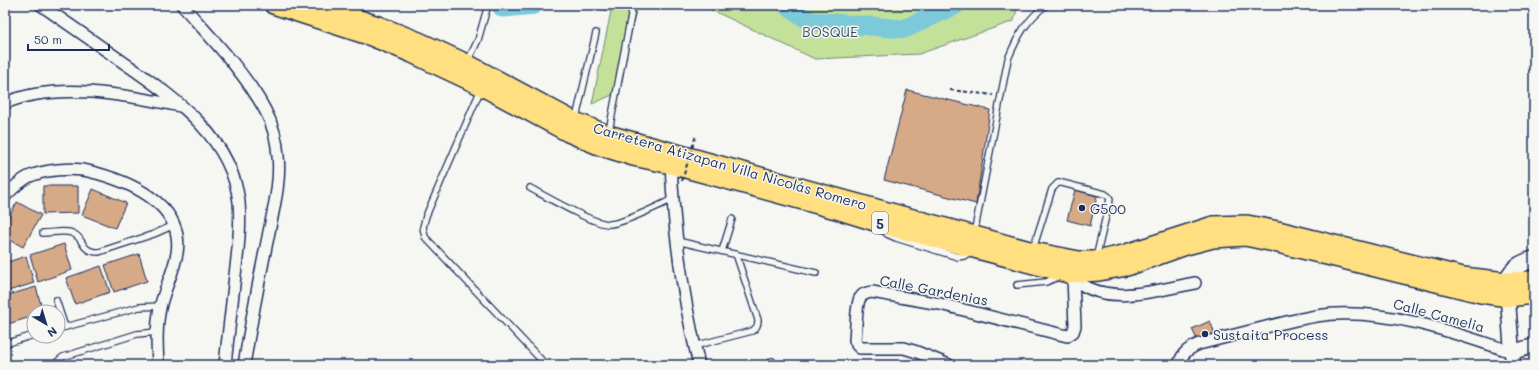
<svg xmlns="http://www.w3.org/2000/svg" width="1539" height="370" font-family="Mali,sans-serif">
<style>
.green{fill:#c4e199;stroke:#70887c}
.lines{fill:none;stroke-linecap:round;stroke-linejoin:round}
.river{stroke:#7bc9d9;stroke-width:19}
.building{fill:#d6aa87;stroke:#1b2f5e}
.service-casing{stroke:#1b2f5e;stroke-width:8}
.minor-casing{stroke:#1b2f5e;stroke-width:14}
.tertiary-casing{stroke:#1b2f5e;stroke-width:17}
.secondary-casing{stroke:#1b2f5e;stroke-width:19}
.primary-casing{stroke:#1b2f5e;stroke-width:20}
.path{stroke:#1b2f5e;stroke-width:2;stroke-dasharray:4 3;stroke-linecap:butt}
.service{stroke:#f6f6f2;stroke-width:5.5}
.minor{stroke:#f6f6f2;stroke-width:11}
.tertiary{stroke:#f6f6f2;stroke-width:14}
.secondary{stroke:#f6f6f2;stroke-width:16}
.primary{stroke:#ffdf80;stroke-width:17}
.path-bridge{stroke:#1b2f5e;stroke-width:2;stroke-dasharray:4 3;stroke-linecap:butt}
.poi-dot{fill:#1b2f5e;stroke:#f6f6f2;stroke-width:1.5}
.labels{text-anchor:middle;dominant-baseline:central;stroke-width:3;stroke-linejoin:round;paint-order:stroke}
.shield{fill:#f6f6f2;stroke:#5d6b8a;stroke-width:1}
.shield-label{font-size:13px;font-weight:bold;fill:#1b2f5e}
.park-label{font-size:14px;fill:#3d536a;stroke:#f6f6f2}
.street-label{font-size:14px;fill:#1b2f5e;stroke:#f6f6f2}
.poi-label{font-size:14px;fill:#1b2f5e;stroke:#f6f6f2;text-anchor:start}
</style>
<rect width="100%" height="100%" fill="#f6f6f2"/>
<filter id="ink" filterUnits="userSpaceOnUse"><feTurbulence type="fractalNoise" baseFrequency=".025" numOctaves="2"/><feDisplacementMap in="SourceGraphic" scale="8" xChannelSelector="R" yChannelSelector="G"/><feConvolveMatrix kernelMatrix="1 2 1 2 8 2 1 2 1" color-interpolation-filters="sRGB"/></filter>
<g filter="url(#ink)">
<g class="green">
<path d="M582,5H637L619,92L592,104L611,11L581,7Z"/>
<path d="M701,5H1018L1014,21L919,54L815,59Z"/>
</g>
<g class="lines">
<g class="river">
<path d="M500,5L503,8L534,5"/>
<path d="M786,5L810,21L904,29L956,5"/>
</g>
</g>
<g class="building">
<path d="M907,90L990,110L976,204L884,180Z"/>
<path d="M43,186H78V213L43,214Z"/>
<path d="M93,189L126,203L115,228L82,215Z"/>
<path d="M1075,190L1097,196L1090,226L1067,220Z"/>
<path d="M17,202L41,215L23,247L5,237V224Z"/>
<path d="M64,244L72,270L38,282L30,255Z"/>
<path d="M139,254L147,281L114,292L105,265Z"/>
<path d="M26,256L34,283L5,292V263Z"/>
<path d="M101,266L110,292L75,304L66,278Z"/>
<path d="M36,287L43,312H34V316L8,324L5,313V296Z"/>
<path d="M1210,321L1217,339L1199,344L1192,329Z"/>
</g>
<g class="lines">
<defs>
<g id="service">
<path d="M468,61L478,40L488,5"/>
<path d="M481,89L426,216L423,227L425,237L546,365"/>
<path d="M576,118L596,33"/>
<path d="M609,131L633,5"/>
<path d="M530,188C547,197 594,225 610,224C625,223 658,206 673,199"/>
<path d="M43,233C52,233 64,230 72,233C85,237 79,252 99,252L154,234L174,225"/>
<path d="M887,234L896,238L958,257L964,256L970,252"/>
<path d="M974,234L1008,59C1018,35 1026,21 1046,5"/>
<path d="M677,241L816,273"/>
<path d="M1033,249L1052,189L1058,183H1062L1105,194L1108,196L1110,199L1096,258"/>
<path d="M722,251L732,219"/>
<path d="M1017,285L1046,282L1061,276"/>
<path d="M56,300L65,327"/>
<path d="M58,329L139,307L161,306"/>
<path d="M5,342L8,343L34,335"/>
<path d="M694,346L752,331C757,328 758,325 758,320L736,254"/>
<path d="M772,361L773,365"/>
<path d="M58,365V361L63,357L137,334L157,332"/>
</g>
<g id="minor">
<path d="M41,5C67,23 94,42 120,60C171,96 231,134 239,202C241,226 238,251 235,275C232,305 228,335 225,365"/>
<path d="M182,5C211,38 244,71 265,110C272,123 277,141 278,156C281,182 273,211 268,237C259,280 251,322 244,365"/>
<path d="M5,103C57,81 126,95 180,106"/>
<path d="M671,160C673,229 683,298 699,365"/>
<path d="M5,196C11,190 20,181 28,177C43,170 72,167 88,171C126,180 185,203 177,253C174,272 164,289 160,308C156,327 157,346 158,365"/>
<path d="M1070,275C1103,309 1156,290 1195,283"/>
<path d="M949,365L917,352L904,348H860L857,345L855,340C856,331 856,304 860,298C863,293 867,293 872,292L940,304L1067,336L1073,332L1075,326L1073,278"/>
<path d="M1179,365C1182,353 1188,349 1199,344C1223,338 1246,332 1270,326C1291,321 1313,315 1335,314C1396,311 1454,333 1512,352"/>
</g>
<g id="tertiary">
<path d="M1507,288L1513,365"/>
<path d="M1512,352L1534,346"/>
</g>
<path id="secondary" d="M1506,281C1514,267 1519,264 1534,259"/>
<g id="primary">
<path d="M273,5L371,37L412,54L482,87L568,133L601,147L633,157L671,165L836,210L887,226L1068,274L1099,272L1127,267L1186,246L1213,239L1245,237L1274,243L1481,294L1508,298L1534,295"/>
<path d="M317,5L378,25L419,41L467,63L575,121L608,134L1033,251L1079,260H1096L1123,254L1213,225L1247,224L1278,230L1463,276L1506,281L1534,280"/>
</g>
</defs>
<use href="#service" class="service-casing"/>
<use href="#minor" class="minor-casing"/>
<use href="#tertiary" class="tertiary-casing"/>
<use href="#secondary" class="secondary-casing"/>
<use href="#primary" class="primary-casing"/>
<path class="path" d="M950,90L993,95"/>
<use href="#service" class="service"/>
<use href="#minor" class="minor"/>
<use href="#tertiary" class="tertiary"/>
<use href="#secondary" class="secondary"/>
<use href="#primary" class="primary"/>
<path class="path-bridge" d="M682,181L696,135"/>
</g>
</g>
<g class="poi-dot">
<circle cx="1082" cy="208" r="4"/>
<circle cx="1205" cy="334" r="4"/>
</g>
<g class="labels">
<rect class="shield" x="872" y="212" width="16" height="22" rx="3"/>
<g class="shield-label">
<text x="880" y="223">5</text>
</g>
<g class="park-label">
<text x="830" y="31">BOSQUE</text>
</g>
<g class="street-label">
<text transform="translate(730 166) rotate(16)">Carretera Atizapan Villa Nicolás Romero</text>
<text transform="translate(934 290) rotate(11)">Calle Gardenias</text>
<text transform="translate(1439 315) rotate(15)">Calle Camelia</text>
</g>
<g class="poi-label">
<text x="1090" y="208">G500</text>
<text x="1213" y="334">Sustaita Process</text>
</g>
</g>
<rect width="1539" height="370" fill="none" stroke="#f6f6f2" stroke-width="20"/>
<rect x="10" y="10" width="1519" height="350" fill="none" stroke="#1b2f5e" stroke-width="1.5" filter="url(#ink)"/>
<g transform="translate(46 324) rotate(142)"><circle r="19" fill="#f6f6f2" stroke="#9ea6b7"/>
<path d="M0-3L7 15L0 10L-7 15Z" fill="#1b2f5e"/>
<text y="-6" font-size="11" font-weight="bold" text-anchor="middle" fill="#1b2f5e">N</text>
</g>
<path d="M28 44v6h81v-6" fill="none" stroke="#1b2f5e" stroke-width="2"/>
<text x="34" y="44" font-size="12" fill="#1b2f5e" stroke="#f6f6f2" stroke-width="3" paint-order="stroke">50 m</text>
</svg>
